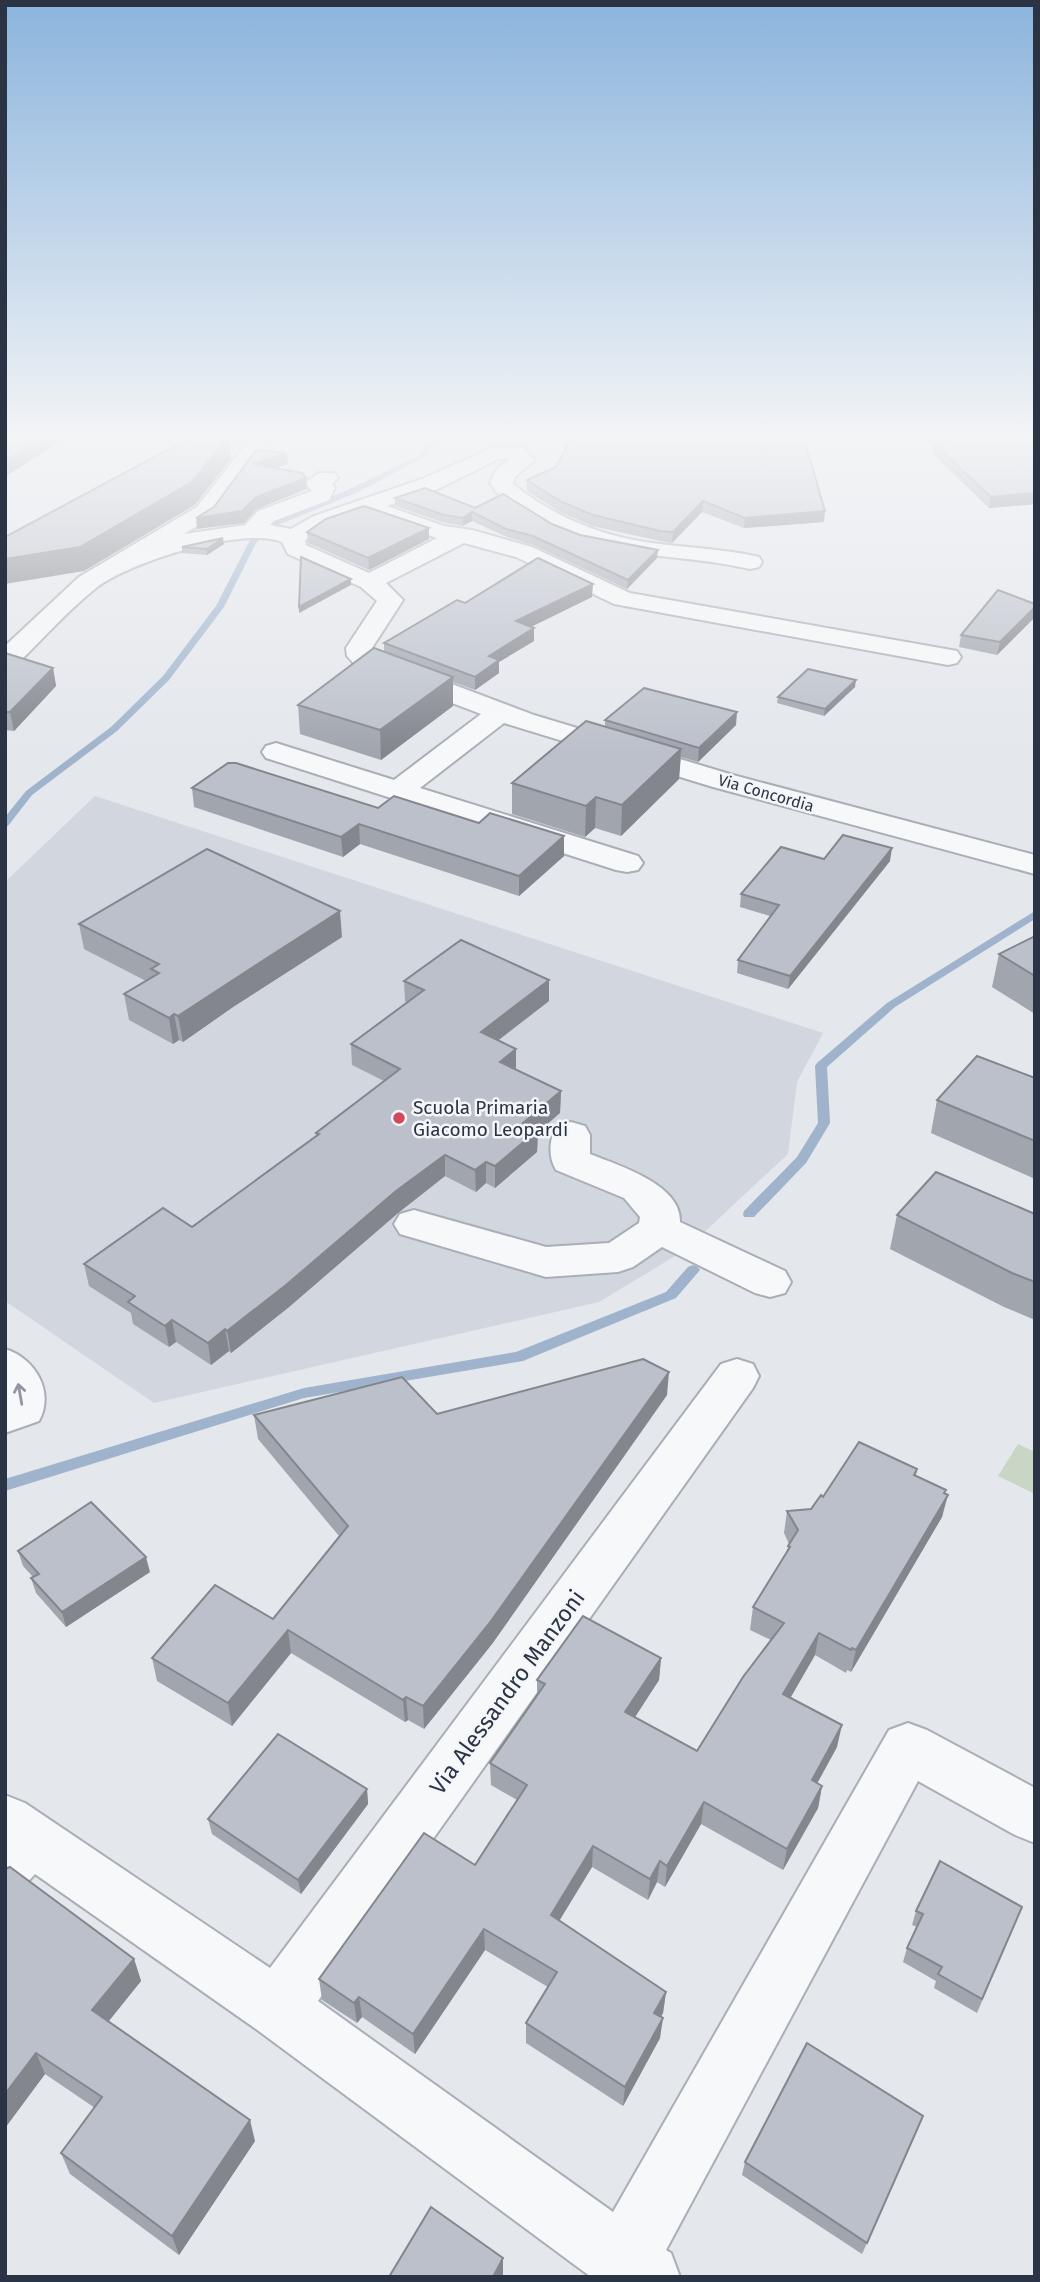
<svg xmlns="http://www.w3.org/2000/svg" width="1040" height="2282" font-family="'Fira Sans',sans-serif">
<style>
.built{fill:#d2d6de}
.green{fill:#c9d6c5}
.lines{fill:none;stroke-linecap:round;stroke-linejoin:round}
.stream{fill:#9fb4cc;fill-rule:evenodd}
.minor-casing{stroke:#a9aeb7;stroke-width:4}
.minor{fill:#f7f8fa;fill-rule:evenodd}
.wall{fill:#a1a5ae}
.shaded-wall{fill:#83868d}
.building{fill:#bbc0ca;stroke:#83868d;stroke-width:2}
.oneway{stroke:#9196a0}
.poi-dot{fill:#d1495b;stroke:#f4f6f9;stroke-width:2.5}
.labels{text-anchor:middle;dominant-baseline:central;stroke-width:5;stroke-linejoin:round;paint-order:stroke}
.far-street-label{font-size:16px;fill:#2b3445;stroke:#f4f6f9}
.poi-label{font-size:19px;fill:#2b3445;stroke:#f4f6f9;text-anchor:start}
.near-street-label{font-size:23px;fill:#2b3445;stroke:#f4f6f9}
</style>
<rect width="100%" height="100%" fill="#e4e7ec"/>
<path class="built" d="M95,796L823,1033L797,1082L788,1154L685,1250L599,1302L154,1403L5,1301V882Z"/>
<g class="green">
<path d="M139,434H251L239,450Z"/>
<path d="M1018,1444L1035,1452V1494L998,1476Z"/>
</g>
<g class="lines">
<g class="stream">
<path d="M438,434H444L422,458L358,492L276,526L256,543L224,607L169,680L117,731L32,795L8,826L5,827V817L26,791L111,727L163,676L216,606L250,540L270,522L352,488L418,456Z"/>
<path d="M1035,911V919L895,1007L827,1067L830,1123L806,1163L754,1217H744L743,1214L744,1211L797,1157L818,1123L815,1066L817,1063L887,1003Z"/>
<path d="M693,1265L698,1267L700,1270L676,1298L523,1361L304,1398L5,1491V1479L304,1388L516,1352L666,1292L688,1267Z"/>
</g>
<defs>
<g id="minor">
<path d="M254,434H274L213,517L184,534L245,525L258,511L312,491L305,483L319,473H335L338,478L332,484L335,488L329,500L274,521L270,525L291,529L314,516L422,479L494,447L523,448L535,460L515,477L513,484C552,515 595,534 645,542C683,548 721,548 759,557L762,562L759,567L750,569C672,551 598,562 526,515C512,506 498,497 490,483L497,469L510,459H498L438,489L387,506L444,526L472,530L532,547L630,593L957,651L961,657L957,663L948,665L614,604L516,557L464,543L386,583L403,600L372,648L375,655L534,715L733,775L1035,855V874L713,787L504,723L420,788L638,856L643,863L638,870L627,872L616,870L266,758L262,752L266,746L276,743L394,780L481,714L357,667L347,656L346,648L377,601L361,587L288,554L282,542C243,526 129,562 96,588C67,611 41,641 14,667L5,669V646L79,577L197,507ZM369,513L371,516L437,538L369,573L306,545L305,540L330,526Z"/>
<path d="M571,1122L585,1126L590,1135V1154C617,1165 682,1184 680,1222L785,1271L791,1282L785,1293L770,1297L755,1293L662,1247L633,1267L618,1272L546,1277L400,1234L394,1224L400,1214L414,1210L546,1247L609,1243L639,1223L640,1217L624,1198L556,1170C548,1157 549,1139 557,1126Z"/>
<path d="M5,1349C35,1358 55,1392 39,1421L5,1433Z"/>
<path d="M737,1359L753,1364L759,1376L753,1388L318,2001L613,2212L889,1730L908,1723L927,1730L1035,1788V1843L1015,1835L918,1781L666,2250L671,2253L680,2277H591L256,2029L35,1874L25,1885L5,1893V1795L25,1803L270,1968L721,1364Z"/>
</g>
</defs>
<use href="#minor" class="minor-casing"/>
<use href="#minor" class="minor"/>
</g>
<g class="wall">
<path d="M932,434H1035V504L989,508L933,454L934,444L939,443Z"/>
<path d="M556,467L824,522L744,528L702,512L672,543L660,541L592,526L560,512L527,491V480Z"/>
<path d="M395,498L475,508L552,524L580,535L657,558L627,589L533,545L507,537L472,521L463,526L445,523L395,506Z"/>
<path d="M307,532L429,539L369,570L308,543Z"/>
<path d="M224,544L207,555L182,553V547Z"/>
<path d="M592,597L531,627L534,641L499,662V673L475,690L453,682V706L381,760L300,734L298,705L384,652V643L465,603Z"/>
<path d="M1035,617L997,655L959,647L961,635Z"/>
<path d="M5,653L53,668L56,686L14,731L5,730Z"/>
<path d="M855,687L824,716L777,703L778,697Z"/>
<path d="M605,720L736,725L698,762L681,757L679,779L621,836L595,828L585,837L512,814V783L605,727Z"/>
<path d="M192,788L378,808L564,836V856L519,896L360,844L343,857L194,807Z"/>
<path d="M824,859L890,861L788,989L737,973L738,960L770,916L740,907L741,894Z"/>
<path d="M79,924L342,937L233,1007L183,1042L179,1040L173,1044L129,1020L124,994L146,981L84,949Z"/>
<path d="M1035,936V1014L992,987L999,954Z"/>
<path d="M404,981L549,1001L498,1040L516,1049V1070L561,1091L560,1113L538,1132L537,1152L495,1188L486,1183L476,1192L445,1176L398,1213L289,1307L231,1353L229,1351L211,1365L176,1342L169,1347L133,1324L131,1313L89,1286L84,1264L192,1227L316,1136V1133L384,1081L352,1065L351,1044L407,1003L405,1001Z"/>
<path d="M1035,1078V1179L931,1133L937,1100Z"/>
<path d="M1035,1214V1320L1004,1307L890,1249L897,1215Z"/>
<path d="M667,1395L492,1644L424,1729L408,1720L405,1722L291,1653L232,1726L157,1681L152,1658L273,1619L339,1536L258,1439L254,1415L437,1414Z"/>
<path d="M917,1469L916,1476L945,1493L942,1517L851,1672L847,1670L846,1673L815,1655L790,1698L837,1747L817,1783L822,1786L818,1808L783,1870L701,1824L665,1887L657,1882L648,1900L592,1867L559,1921L666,1992L663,2013L661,2017L660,2038L623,2106L526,2043V2023L548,1987L485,1950L415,2054L362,2017L357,2023L322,2000L319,1979L475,1865L517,1800L491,1785L490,1763L537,1695V1680L661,1658L659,1680L635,1717L697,1751L771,1640L750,1630L753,1607L786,1554L789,1544L784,1533L787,1511L811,1509L823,1497Z"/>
<path d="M18,1551L150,1572L66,1627L36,1593L31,1578L33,1577L23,1566Z"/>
<path d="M367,1789L368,1804L301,1894L212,1834L208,1819Z"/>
<path d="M5,1869L134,1959L141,1981L108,2022L255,2141L179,2255L70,2174L61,2153L95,2108L45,2074L5,2128Z"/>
<path d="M916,1911L1016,1921L977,2013L934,1988L936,1981L903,1962L907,1948L917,1927L912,1925Z"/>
<path d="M918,2129L862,2254L742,2175L745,2162Z"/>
</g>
<g class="shaded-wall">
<path d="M50,434H60L61,441L5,477V461Z"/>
<path d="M229,436L231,459L195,505L84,571L5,584V559Z"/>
<path d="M287,453L288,464L255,475L253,464Z"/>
<path d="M306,478L307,489L257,509L244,523L197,529L196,518Z"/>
<path d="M1035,493V504L989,508L991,497Z"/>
<path d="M703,501L702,512L672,543L673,532Z"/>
<path d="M825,511L824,522L744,528L745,518Z"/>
<path d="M472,512V521L463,526V518Z"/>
<path d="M429,528V539L369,570L368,558Z"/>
<path d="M223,538L224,544L207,555V549Z"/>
<path d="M658,550L657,558L627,589L628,580Z"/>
<path d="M351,579V585L299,613V607Z"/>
<path d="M593,584L592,597L516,634V621Z"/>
<path d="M1035,607V617L997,655L1000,642Z"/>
<path d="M534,628V641L499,662V673L475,690V677L489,656Z"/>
<path d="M53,668L56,686L14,731L10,712Z"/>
<path d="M453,677V706L381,760L380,730Z"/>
<path d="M856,680L855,687L824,716L825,709Z"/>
<path d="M737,712L736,725L698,762L699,748Z"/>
<path d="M681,749L679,779L621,836L622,805Z"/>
<path d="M596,797L595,828L585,837L586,806Z"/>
<path d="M359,824L360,844L343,857L341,837Z"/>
<path d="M564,836V856L519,896V876Z"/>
<path d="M892,848L890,861L788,989L790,976Z"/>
<path d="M340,911L342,937L233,1007L183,1042L178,1016L230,982Z"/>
<path d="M549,980V1001L482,1053L481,1032Z"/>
<path d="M174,1014L179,1040L173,1044L169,1018Z"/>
<path d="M516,1049V1070L500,1062Z"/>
<path d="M561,1091L560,1113L538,1132L537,1152L495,1188V1166L523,1123Z"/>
<path d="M445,1155V1176L398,1213L289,1307L231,1353L227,1331L396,1191Z"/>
<path d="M486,1162V1183L476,1192L475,1170Z"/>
<path d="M172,1320L176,1342L169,1347L165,1326Z"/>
<path d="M225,1329L229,1351L211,1365L208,1343Z"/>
<path d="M669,1372L667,1395L492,1644L424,1729L423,1706Z"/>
<path d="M946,1490L942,1504L948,1495L942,1517L851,1672L856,1650Z"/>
<path d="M146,1557L150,1572L66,1627L62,1612Z"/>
<path d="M288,1630L291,1653L232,1726L228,1703Z"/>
<path d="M819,1633L815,1655L780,1716L783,1694Z"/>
<path d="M661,1658L659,1680L624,1734L625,1712Z"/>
<path d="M406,1697L408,1720L405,1722L403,1700Z"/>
<path d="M842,1725L837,1747L807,1802L812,1780Z"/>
<path d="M822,1786L818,1808L783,1870L787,1849Z"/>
<path d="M367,1789L368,1804L301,1894L298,1880Z"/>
<path d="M704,1802L701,1824L665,1887L667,1866Z"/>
<path d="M593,1846L592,1867L550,1936L551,1915Z"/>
<path d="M660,1861L657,1882L648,1900L650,1879Z"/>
<path d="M484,1929L485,1950L415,2054L413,2034Z"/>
<path d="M134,1959L141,1981L100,2032L92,2010Z"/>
<path d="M666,1992L663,2013L651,2033L654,2013Z"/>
<path d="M359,1997L362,2017L357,2023L354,2003Z"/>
<path d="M663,2018L660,2038L623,2106L625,2087Z"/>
<path d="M36,2053L45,2074L5,2128V2094Z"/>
<path d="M923,2116L918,2129L862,2254L867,2243Z"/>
<path d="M250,2120L255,2141L179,2255L172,2236Z"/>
<path d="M503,2258V2277H493Z"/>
</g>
<g class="building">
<path d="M5,434H50L5,461Z"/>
<path d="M197,434L229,436L192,482L80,547L5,559V537Z"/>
<path d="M573,434H781L803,435L825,511L745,518L703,501L673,532L660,531L593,515L560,501L527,480L556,467Z"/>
<path d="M941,434H1035V493L991,497L934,444L947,442Z"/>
<path d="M256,450L287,453L253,464L302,473L306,478L256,497L242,511L196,518L214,507Z"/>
<path d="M425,488L475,508L503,494L552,524L580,535L658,550L628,580L533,536L506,529L472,512L463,518L444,515L395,498Z"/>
<path d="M364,506L429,528L368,558L307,532L326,519Z"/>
<path d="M223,538L207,549L182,547Z"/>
<path d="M301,557L351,579L299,607Z"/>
<path d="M538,558L593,584L516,621L534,628L489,656L499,660L475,677L384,643L457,600L465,603Z"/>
<path d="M998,590L1035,604V607L1000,642L961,635Z"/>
<path d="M374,648L453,677L380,730L298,705Z"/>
<path d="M5,653L53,668L10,712H5Z"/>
<path d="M808,669L856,680L825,709L778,697Z"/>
<path d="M644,688L737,712L699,748L605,720Z"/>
<path d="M586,721L681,749L622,805L596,797L586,806L512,783Z"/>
<path d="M228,763H236L378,808L394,796L479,823L490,813L564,836L519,876L359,824L341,837L192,788Z"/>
<path d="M843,835L892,848L790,976L738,960L779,905L741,894L781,847L824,859Z"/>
<path d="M207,849L340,911L230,982L178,1016L174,1014L169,1018L124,994L159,973L151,969L159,964L79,924Z"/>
<path d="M1035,936V976L999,954Z"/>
<path d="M461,940L549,980L481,1032L516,1049L500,1062L561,1091L523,1123L538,1130L495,1166L486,1162L475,1170L445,1155L396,1191L286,1285L227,1331L225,1329L208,1343L172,1320L165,1326L128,1302L135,1296L84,1264L163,1208L192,1227L319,1134L316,1133L400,1069L351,1044L424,990L404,981Z"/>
<path d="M977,1056L1035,1078V1141L937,1100Z"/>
<path d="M936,1172L1035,1214V1282L1012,1273L897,1215Z"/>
<path d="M643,1359L669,1372L491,1621L423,1706L406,1697L403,1700L288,1630L228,1703L152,1658L215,1585L273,1619L348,1526L254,1415L402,1377L437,1414Z"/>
<path d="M859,1442L917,1469L914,1475L946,1490L944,1493L948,1495L856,1650L852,1648L851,1650L819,1633L783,1694L842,1725L812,1780L822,1786L787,1849L704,1802L667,1866L660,1861L650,1879L593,1846L551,1915L666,1992L654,2013L663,2018L625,2087L526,2023L557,1972L484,1929L413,2034L359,1997L354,2003L319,1979L424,1833L475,1865L527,1785L490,1763L545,1684L537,1680L583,1616L661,1658L625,1712L697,1751L743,1677L784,1623L753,1607L790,1547L788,1546L798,1530L787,1511L811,1509L821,1495L823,1497Z"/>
<path d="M91,1502L146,1557L62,1612L31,1578L39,1574L18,1551Z"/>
<path d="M278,1734L367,1789L298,1880L208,1819Z"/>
<path d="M940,1861L1022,1907L982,1999L938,1974L942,1967L907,1948L923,1914L916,1911Z"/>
<path d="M10,1867L134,1959L92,2010L250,2120L172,2236L61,2153L102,2097L36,2053L5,2094V1869Z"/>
<path d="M807,2043L923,2116L867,2243L745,2162Z"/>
<path d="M431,2207L503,2258L493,2277H389Z"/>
</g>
<defs><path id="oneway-shaft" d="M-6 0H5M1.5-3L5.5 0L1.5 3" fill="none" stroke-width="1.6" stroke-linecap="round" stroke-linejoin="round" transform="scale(1.75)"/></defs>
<use class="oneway" href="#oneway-shaft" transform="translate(20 1394) rotate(-100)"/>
<linearGradient id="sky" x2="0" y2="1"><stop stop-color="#8bb4dd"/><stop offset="0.58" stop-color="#f3f4f6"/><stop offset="1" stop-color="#f3f4f6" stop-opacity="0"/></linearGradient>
<rect width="1040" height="753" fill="url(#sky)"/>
<circle class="poi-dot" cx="399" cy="1118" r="7"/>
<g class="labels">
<g class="far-street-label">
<text transform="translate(766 793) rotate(16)">Via Concordia</text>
</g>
<g class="poi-label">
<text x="413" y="1107">Scuola Primaria<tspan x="413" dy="22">Giacomo Leopardi</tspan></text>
</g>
<g class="near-street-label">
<text transform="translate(507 1692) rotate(-54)">Via Alessandro Manzoni</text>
</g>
</g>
<rect width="1040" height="2282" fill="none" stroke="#2b3445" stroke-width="14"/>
</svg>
